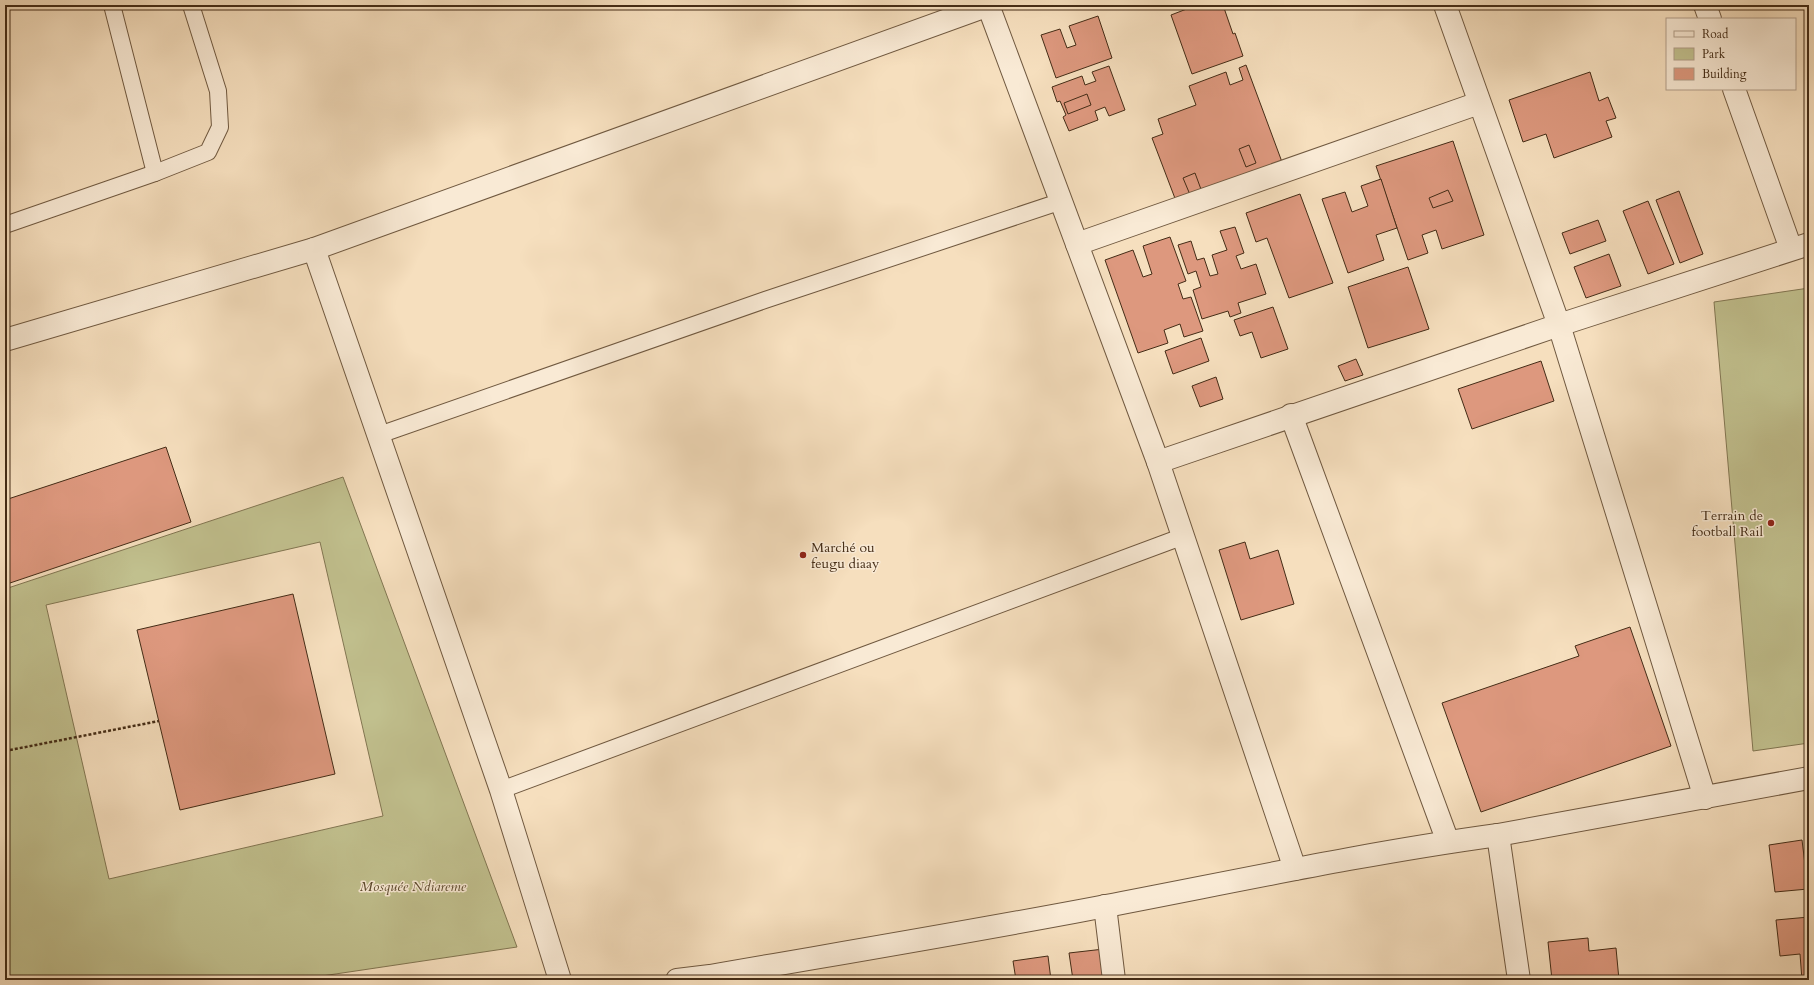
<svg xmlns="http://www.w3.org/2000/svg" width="1814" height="985" font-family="Cardo,serif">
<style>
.green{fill:#c1c08e;stroke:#827652;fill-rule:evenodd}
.building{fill:#dd987e;stroke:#442c16}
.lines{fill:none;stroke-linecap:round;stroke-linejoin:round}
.service-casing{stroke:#705940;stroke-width:18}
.minor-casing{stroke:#705940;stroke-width:24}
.path{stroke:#442c16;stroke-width:2.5;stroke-dasharray:3 2;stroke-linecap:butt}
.service{stroke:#f9ead5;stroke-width:16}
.minor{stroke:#f9ead5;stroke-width:22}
.poi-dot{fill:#8f2418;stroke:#f9ead5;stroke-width:1.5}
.labels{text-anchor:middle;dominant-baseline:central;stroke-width:3;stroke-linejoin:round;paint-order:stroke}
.poi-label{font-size:14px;fill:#442c16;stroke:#f9ead5;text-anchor:end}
.park-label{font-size:14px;font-style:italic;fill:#5d4a2e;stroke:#f9ead5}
</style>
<rect width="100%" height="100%" fill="#f6dfbe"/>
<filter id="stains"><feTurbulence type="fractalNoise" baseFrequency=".005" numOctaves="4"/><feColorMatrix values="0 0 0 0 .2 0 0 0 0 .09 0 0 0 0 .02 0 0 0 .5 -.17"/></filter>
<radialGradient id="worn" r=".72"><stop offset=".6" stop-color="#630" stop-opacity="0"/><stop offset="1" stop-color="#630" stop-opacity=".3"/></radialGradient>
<g class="green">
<path d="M1809,288V743L1753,751L1714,302Z"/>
<path d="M343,477L517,947L295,980H5V589ZM320,542L383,816L109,879L46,605Z"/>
</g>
<g class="building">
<path d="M1197,5H1223L1233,34L1235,33L1243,56L1192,74L1171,15Z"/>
<path d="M1098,16L1112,58L1056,78L1041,35L1060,29L1067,48L1076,45L1069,26Z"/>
<path d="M1246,65L1282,162L1176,201L1152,138L1163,134L1158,119L1196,105L1189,86L1226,72L1230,85L1243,80L1239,68Z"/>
<path d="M1109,66L1125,110L1109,116L1105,107L1095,111L1098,120L1069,131L1063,117L1066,115L1060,101L1057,102L1052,87L1082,76L1085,85L1096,81L1092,72Z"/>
<path d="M1590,72L1599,101L1608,97L1616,118L1606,121L1612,137L1554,158L1546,134L1523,142L1509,100Z"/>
<path d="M1087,94L1091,105L1068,114L1064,103Z"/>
<path d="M1453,141L1484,235L1442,249L1436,230L1422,235L1428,253L1408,260L1376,166Z"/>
<path d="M1249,145L1256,163L1246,167L1239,149Z"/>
<path d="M1195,173L1202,192L1191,197L1183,178Z"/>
<path d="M1381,179L1397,228L1376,235L1384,260L1348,273L1322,199L1345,192L1352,212L1368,206L1361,186Z"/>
<path d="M1448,190L1453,201L1433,208L1429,198Z"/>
<path d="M1679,191L1703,254L1680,263L1656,200Z"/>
<path d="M1300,194L1333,283L1289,298L1267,238L1256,242L1246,213Z"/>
<path d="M1648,201L1674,264L1648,274L1623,211Z"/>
<path d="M1598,220L1606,241L1570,254L1562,233Z"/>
<path d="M1235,227L1244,253L1236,256L1241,269L1256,264L1266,294L1238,303L1241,313L1230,317L1228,311L1202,319L1193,290L1201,287L1196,271L1188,274L1178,245L1191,241L1197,260L1204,258L1210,276L1218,274L1212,255L1227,250L1220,231Z"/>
<path d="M1170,237L1186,281L1178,284L1183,299L1191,297L1203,331L1184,337L1180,324L1164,330L1168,343L1138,353L1105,260L1133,250L1143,277L1152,274L1143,246Z"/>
<path d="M1609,254L1621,286L1586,298L1574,267Z"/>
<path d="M1408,267L1429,329L1368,348L1348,287Z"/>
<path d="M1273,307L1288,349L1261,358L1252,332L1240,336L1234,320Z"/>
<path d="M1201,338L1209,361L1173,374L1165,351Z"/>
<path d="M1356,359L1363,375L1345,381L1338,366Z"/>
<path d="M1541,361L1554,401L1472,429L1458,389Z"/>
<path d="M1216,377L1223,399L1200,407L1192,386Z"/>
<path d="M166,447L191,522L7,584L5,579V500Z"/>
<path d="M1245,542L1250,559L1278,550L1294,604L1241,620L1219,550Z"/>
<path d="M293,594L335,774L180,810L137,630Z"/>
<path d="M1630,627L1671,746L1481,812L1442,703L1579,656L1575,646Z"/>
<path d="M1802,840L1808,889L1775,892L1769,845Z"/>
<path d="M1809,917V980H1802L1800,954L1780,956L1776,920Z"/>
<path d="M1588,938L1589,951L1616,948L1619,980H1552L1548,942Z"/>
<path d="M1104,949L1108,980H1070H1073L1069,953Z"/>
<path d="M1048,956L1051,980H1016L1013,961Z"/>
</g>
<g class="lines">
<defs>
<g id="service">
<path d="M112,5L155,173"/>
<path d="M5,225L155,173L208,152L220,127L218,91L191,5"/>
<path d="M379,435L765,300L1062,201"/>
<path d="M501,790L1184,536"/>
</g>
<g id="minor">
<path d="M988,5L1158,462L1295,869"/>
<path d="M1445,5L1559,325L1705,798"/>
<path d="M1705,5L1710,19"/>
<path d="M1734,89L1791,249"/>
<path d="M1077,244L1479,103"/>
<path d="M314,249L501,790L560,980"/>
<path d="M5,340L314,249L989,5"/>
<path d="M1291,415L1448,842"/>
<path d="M1158,462L1559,325L1809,244"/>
<path d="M1498,835L1519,980"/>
<path d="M1105,906L1114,980"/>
<path d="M677,980L710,976C842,953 975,931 1106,906C1237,881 1366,853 1498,835L1809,778"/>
</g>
</defs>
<use href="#service" class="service-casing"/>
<use href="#minor" class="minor-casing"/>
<path class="path" d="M5,751L159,721"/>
<use href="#service" class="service"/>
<use href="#minor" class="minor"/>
</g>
<g class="poi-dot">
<circle cx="1771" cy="523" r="4"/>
<circle cx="803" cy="555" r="4"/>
</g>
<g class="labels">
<g class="poi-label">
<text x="1763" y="515">Terrain de<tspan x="1763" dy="16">football Rail</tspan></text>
<text x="811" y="547" text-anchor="start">Marché ou<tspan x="811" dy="16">feugu diaay</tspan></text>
</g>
<g class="park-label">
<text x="413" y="886">Mosquée Ndiareme</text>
</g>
</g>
<rect width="1814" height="985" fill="none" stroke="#f6dfbe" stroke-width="20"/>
<rect x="6" y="6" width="1802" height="973" fill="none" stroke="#442c16" stroke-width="2"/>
<rect x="10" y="10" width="1794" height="965" fill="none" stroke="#442c16"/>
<rect x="1666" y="18" width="130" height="72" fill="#f9ead5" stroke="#b19e89"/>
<rect x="1674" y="31" width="20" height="6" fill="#f9ead5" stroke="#b19e89"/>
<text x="1702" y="38" font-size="12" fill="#442c16">Road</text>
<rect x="1674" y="48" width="20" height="12" fill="#c1c08e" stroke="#b19e89"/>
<text x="1702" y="58" font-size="12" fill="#442c16">Park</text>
<rect x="1674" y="68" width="20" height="12" fill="#dd987e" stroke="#b19e89"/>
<text x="1702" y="78" font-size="12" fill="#442c16">Building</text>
<rect width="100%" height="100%" filter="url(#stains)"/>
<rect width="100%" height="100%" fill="url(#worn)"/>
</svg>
